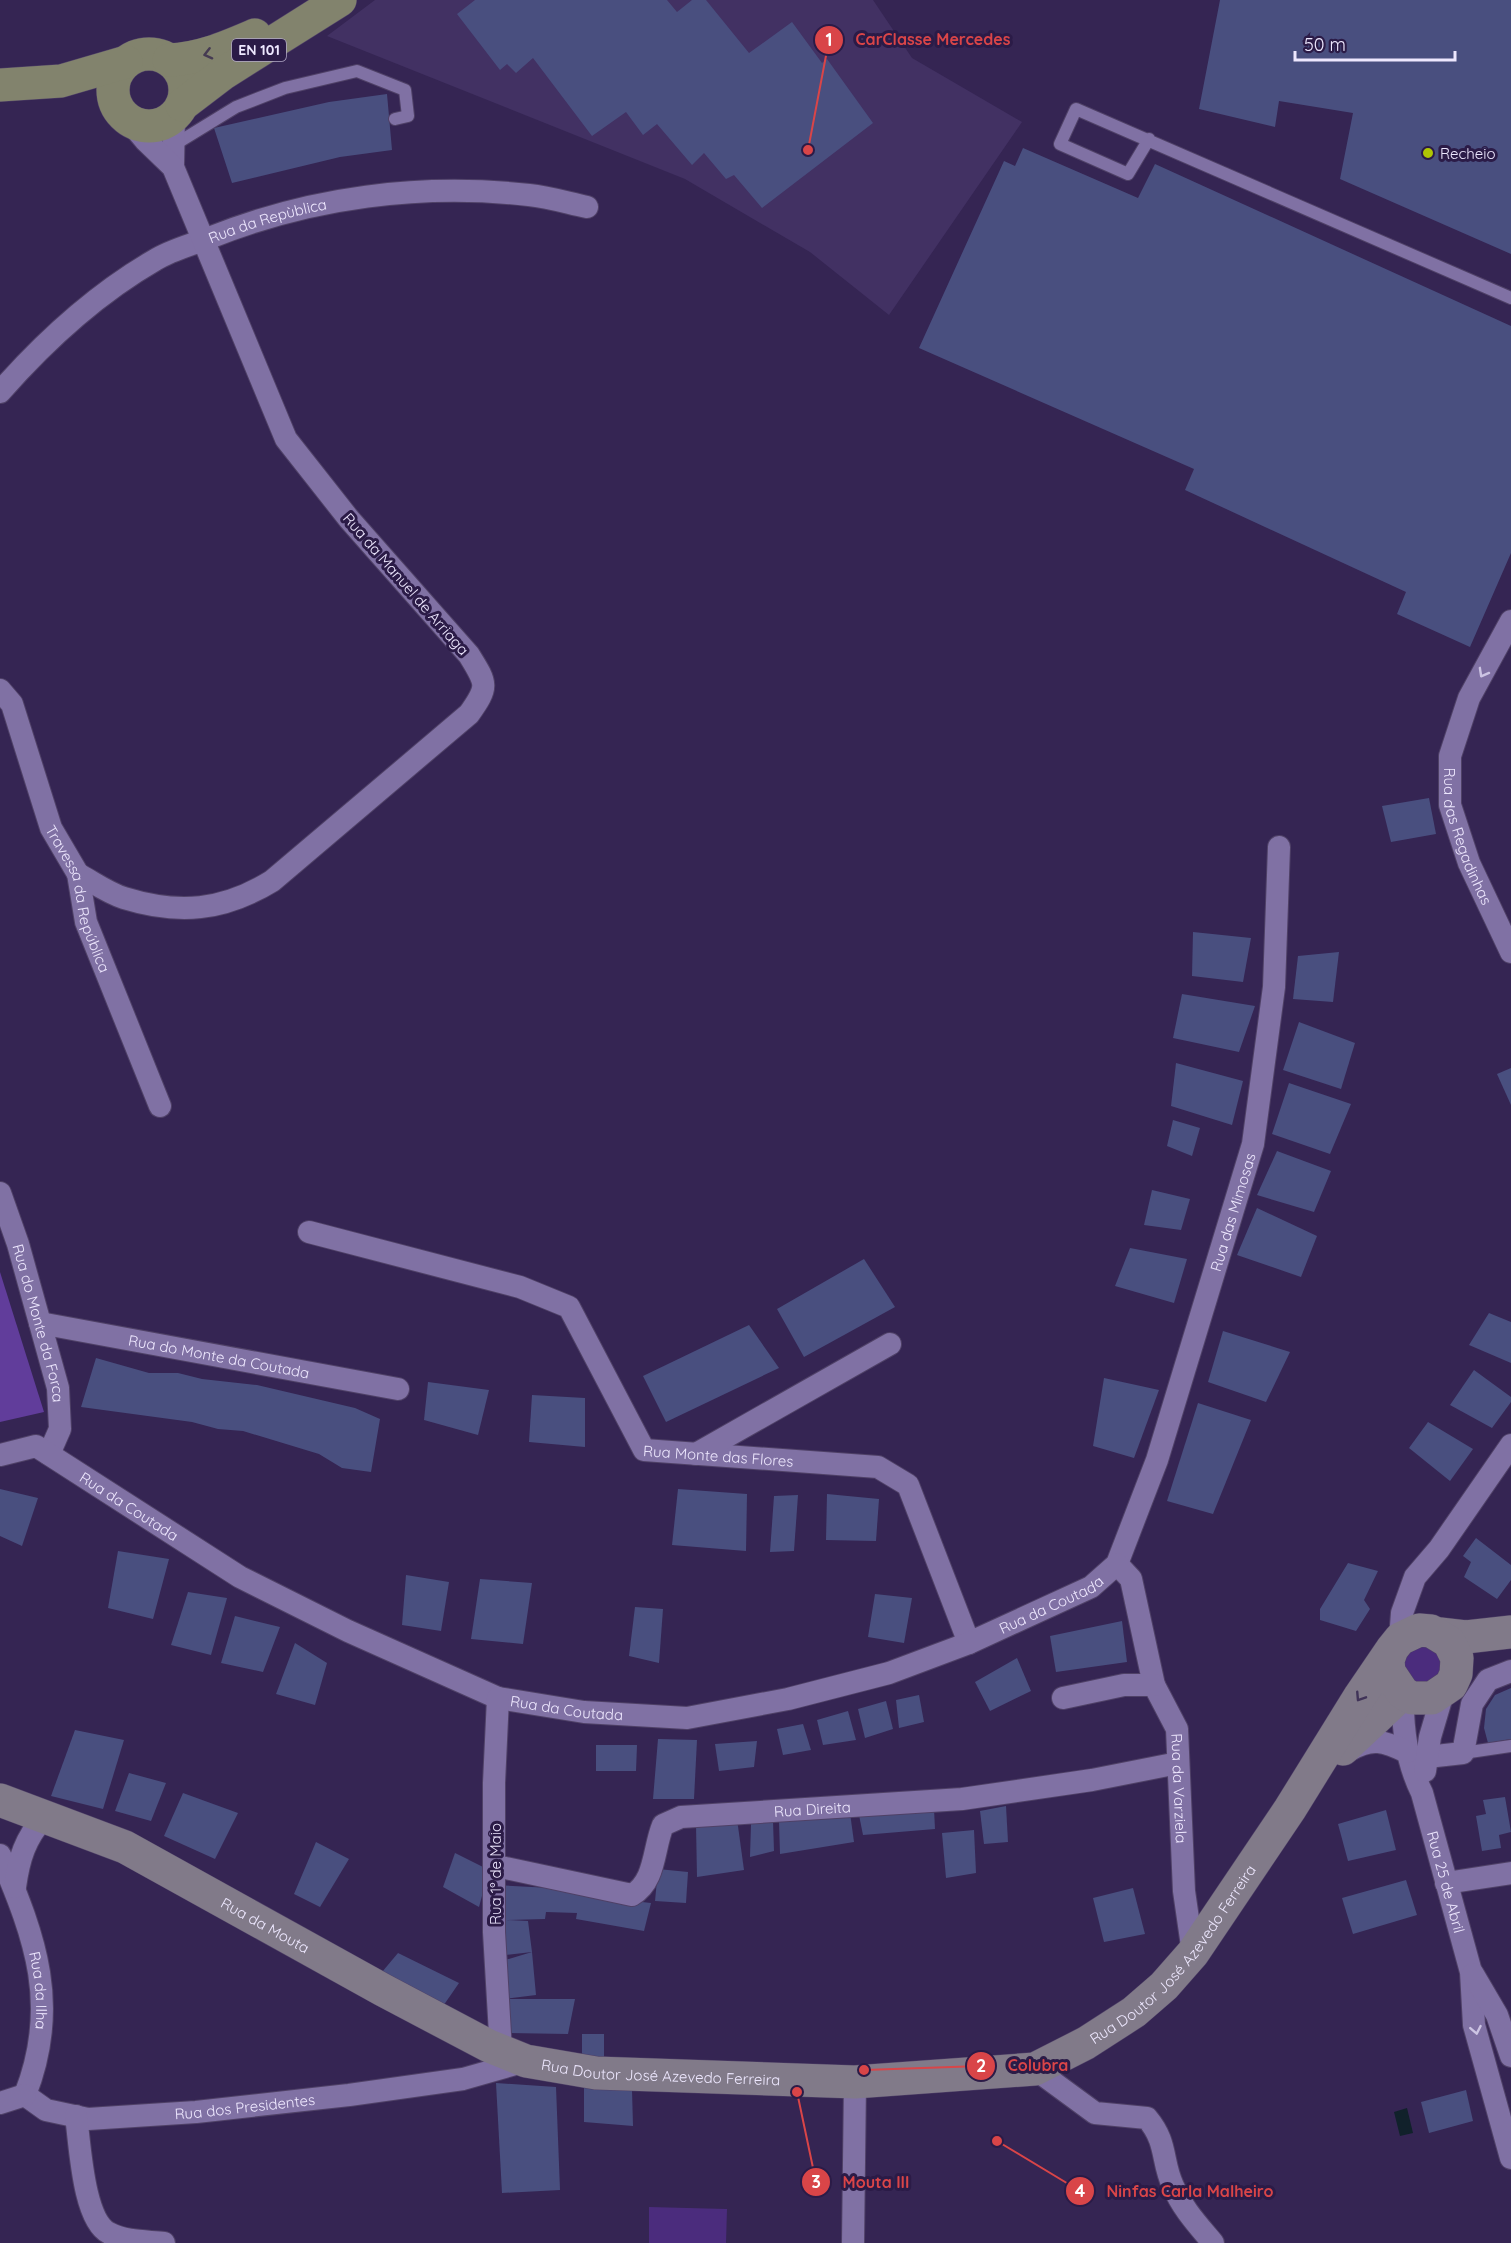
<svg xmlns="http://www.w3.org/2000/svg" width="1511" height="2243" font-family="Quicksand,sans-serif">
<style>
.built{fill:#423163}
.green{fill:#4b2c7d}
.forest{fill:#613d9b}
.water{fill:#11212b}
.building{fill:#494f7f}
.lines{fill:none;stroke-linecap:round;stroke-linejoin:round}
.lane-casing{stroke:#4f4167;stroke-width:14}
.street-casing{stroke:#4f4167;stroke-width:24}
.secondary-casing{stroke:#4f4167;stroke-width:34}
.primary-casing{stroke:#4f4167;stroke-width:34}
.lane{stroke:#8071a4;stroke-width:12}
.street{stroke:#8071a4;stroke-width:22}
.secondary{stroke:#817a89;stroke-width:33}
.primary{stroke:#82836d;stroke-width:33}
.oneway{stroke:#453a52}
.oneway2{stroke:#ccc4e3}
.oneway3{stroke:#403358}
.poi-dot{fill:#afc504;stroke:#2b1b47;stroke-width:2}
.labels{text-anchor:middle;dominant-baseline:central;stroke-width:6;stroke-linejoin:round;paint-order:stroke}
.shield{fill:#2b1b47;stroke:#b3aac7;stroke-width:1.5}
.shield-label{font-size:14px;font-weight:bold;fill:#ede7fe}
.poi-label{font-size:15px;fill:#ede7fe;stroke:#2b1b47;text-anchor:start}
.street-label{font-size:15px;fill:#ede7fe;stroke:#2b1b47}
.leader{fill:none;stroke:#d94548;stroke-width:2}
.callout-dot{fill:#d94548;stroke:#2b1b47;stroke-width:2}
.mark-label{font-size:18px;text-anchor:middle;font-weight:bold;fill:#fff}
.callout-label{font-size:16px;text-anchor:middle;font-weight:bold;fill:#d94548;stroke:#2b1b47;stroke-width:6;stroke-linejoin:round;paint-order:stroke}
</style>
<rect width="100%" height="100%" fill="#352553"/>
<path class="built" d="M375,0H873L912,58L1022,122L889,315L810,252L685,179L327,36Z"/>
<g class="green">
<path d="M1414,1644L1439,1649L1444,1671L1427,1686L1406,1679L1403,1653Z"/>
<path d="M649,2207L727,2209L726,2243H649Z"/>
</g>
<path class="forest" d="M0,1272L44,1412L0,1422Z"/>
<path class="water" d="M1407,2108L1413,2133L1400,2136L1394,2112Z"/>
<g class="building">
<path d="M475,0H667L677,12L692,0H706L749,53L792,22L822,63L827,59L873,123L762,208L734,175L726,179L704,153L692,165L657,124L643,135L626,112L592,136L533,58L516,73L507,64L500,70L457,14Z"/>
<path d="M1220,0H1511V254L1340,179L1353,113L1279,101L1275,127L1199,109Z"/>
<path d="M387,94L392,150L340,157L232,183L214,128L329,102Z"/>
<path d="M1023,148L1138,198L1155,164L1511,326V553L1470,647L1397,614L1406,592L1185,490L1194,469L919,348L1004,161L1015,166Z"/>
<path d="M1429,798L1436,834L1391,842L1382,806Z"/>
<path d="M1193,932L1251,938L1243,982L1192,976Z"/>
<path d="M1339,952L1333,1002L1293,999L1298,956Z"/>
<path d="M1182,994L1255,1006L1239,1052L1173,1038Z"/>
<path d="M1299,1022L1355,1043L1341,1089L1283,1070Z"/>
<path d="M1176,1063L1243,1081L1232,1125L1171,1106Z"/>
<path d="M1511,1068V1105L1497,1074Z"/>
<path d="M1289,1083L1351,1104L1330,1154L1272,1134Z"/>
<path d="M1173,1120L1200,1128L1192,1156L1167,1146Z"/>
<path d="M1277,1151L1331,1171L1314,1212L1257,1195Z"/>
<path d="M1152,1190L1190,1199L1181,1230L1144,1225Z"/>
<path d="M1257,1208L1317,1236L1301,1277L1237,1255Z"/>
<path d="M1130,1248L1187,1259L1174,1303L1115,1286Z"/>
<path d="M864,1259L895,1307L804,1357L777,1309Z"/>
<path d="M1489,1313L1511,1322V1363L1469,1345Z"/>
<path d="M749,1325L779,1368L666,1422L643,1376Z"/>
<path d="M1223,1331L1290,1352L1266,1402L1208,1382Z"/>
<path d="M96,1358L149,1373H178L202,1379L257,1385L355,1408L380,1419L371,1472L342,1468L319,1454L243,1431L218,1429L192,1422L81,1407Z"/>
<path d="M1474,1370L1511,1397V1402L1492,1428L1450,1405Z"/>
<path d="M1104,1378L1159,1390L1134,1458L1093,1446Z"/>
<path d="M428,1382L489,1390L478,1435L424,1420Z"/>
<path d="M532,1395L585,1398V1447L529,1442Z"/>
<path d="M1198,1403L1251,1420L1213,1514L1167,1501Z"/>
<path d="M1428,1422L1473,1449L1450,1481L1409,1448Z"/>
<path d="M0,1489L38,1498L22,1546L0,1536Z"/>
<path d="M678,1489L747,1494L746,1551L672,1545Z"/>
<path d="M827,1494L879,1499L876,1541L826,1540Z"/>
<path d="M798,1495L794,1551L770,1552L774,1496Z"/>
<path d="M1476,1538L1511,1565V1580L1497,1599L1464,1577L1471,1562L1463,1556Z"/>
<path d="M118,1551L169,1559L153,1619L108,1608Z"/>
<path d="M1348,1563L1378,1571L1364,1600L1370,1609L1356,1631L1320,1620V1609Z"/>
<path d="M406,1575L449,1582L441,1631L402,1625Z"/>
<path d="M480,1579L532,1583L523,1644L471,1639Z"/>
<path d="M188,1592L227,1598L211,1655L171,1645Z"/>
<path d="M875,1594L912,1598L904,1643L868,1637Z"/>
<path d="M635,1607L663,1609L659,1663L629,1656Z"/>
<path d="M235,1616L280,1627L263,1672L221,1663Z"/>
<path d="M1122,1621L1127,1662L1056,1672L1050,1636Z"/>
<path d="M295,1643L327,1663L315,1705L276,1694Z"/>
<path d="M1017,1658L1031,1691L990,1711L975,1682Z"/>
<path d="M1511,1688V1739L1488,1743L1484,1728L1486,1709L1495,1695Z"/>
<path d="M919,1695L924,1722L899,1728L896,1700Z"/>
<path d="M886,1701L893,1729L865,1738L858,1709Z"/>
<path d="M848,1711L856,1740L823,1745L817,1720Z"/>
<path d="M803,1724L811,1750L783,1755L777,1729Z"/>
<path d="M75,1730L124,1740L103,1809L51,1796Z"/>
<path d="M658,1739L697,1740L694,1799H653Z"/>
<path d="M757,1741L754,1767L719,1771L715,1744Z"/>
<path d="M596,1745H637L636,1771H596Z"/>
<path d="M129,1773L166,1783L151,1821L115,1811Z"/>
<path d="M183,1793L238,1813L215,1859L164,1836Z"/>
<path d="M1505,1797L1511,1832L1499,1835L1501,1848L1482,1851L1476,1816L1486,1814L1483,1800Z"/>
<path d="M1006,1806L1008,1842L984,1844L980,1811Z"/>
<path d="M934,1809L935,1829L863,1835L859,1815Z"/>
<path d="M1386,1810L1396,1850L1348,1861L1338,1824Z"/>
<path d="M850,1813L854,1842L780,1854L779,1822Z"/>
<path d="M737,1819L744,1870L697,1877L696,1825Z"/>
<path d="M773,1821L774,1851L750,1857L751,1824Z"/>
<path d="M974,1830L976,1873L946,1878L942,1833Z"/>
<path d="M316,1842L349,1859L320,1907L294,1894Z"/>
<path d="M455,1853L489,1870L479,1907L443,1887Z"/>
<path d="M658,1869L688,1872L686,1903L655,1901Z"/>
<path d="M1406,1880L1417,1915L1353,1934L1342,1898Z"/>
<path d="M495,1885L551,1888L580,1895L651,1903L644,1931L576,1919L577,1913L546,1912L545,1919L506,1920L528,1921L532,1952L536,1995L505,1999L502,1961L532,1952L496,1956Z"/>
<path d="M1133,1888L1145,1934L1104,1942L1093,1898Z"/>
<path d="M398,1953L459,1983L439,2012L377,1978Z"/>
<path d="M499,1999H575L568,2034L506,2033Z"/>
<path d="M582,2034H604V2058L582,2057Z"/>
<path d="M496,2083L556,2087L560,2190L502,2193Z"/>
<path d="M584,2087L632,2090L633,2126L584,2122Z"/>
<path d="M1466,2090L1473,2121L1429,2133L1421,2102Z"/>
</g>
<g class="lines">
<defs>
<g id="lane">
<path d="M1149,139L1128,174L1060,144L1076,109L1511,298"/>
<path d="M174,145L236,107L285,88L357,71L405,90L408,116L395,119"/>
<path d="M1463,1753L1511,1746"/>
</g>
<g id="street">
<path d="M173,167L174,116"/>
<path id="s1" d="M0,392C44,342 96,294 155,260C171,250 191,245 209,238C311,197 421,183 529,195C549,197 568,203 587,207"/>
<path id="s2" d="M1511,621L1469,698L1450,756V805L1469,863L1511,952"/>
<path id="s3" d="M0,690L12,704L51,828L78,874L86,922L160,1106"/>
<path d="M78,874C93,882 108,893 124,898C179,915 223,911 272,881L469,714C489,686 487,684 469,655L349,519L286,439L173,167L145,140L129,121"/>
<path id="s4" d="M0,1193L18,1244L58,1388L60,1429L49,1454"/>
<path id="s5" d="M309,1232L520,1287L569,1307L644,1450L878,1467L908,1485L969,1643"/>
<path id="s6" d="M40,1323L398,1389"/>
<path d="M696,1454L890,1344"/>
<path id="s7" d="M0,1455L36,1446L240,1577L348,1631L498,1698L584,1712L687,1718L788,1699L889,1673L969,1643L1091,1587L1117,1564L1157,1460L1253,1144L1274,987L1279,847"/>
<path id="s8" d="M1117,1564L1131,1579L1154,1685L1177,1729L1184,1891L1193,1953"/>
<path d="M1400,1639L1402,1613L1415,1577L1439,1549L1511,1445"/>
<path id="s9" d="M1403,1693C1402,1728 1406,1761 1422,1793L1471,1972L1474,2025L1511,2158"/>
<path d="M498,1698L494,1783V1932L501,2051"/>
<path d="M1063,1698L1124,1685H1154"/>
<path d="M1350,1750C1372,1737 1384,1741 1407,1752"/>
<path d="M1427,1757L1463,1753L1472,1704L1488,1680L1511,1671"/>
<path d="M1425,1771L1430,1737L1443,1693"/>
<path id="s10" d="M0,1855C36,1939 60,2006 25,2095"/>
<path id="s11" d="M496,1866L632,1895C656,1881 653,1849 663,1825L681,1817L962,1799L1092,1780L1178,1763"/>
<path d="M1446,1883L1511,1873"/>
<path d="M15,1887C19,1858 25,1839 44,1817"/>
<path d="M1473,1974L1497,2015L1511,2056"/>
<path d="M1035,2069L1095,2113L1147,2118C1168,2143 1161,2160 1173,2186C1182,2208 1198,2225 1213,2243"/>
<path id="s12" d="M25,2095L46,2110L88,2119L196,2112L349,2095L463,2079L526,2061"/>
<path d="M0,2103L25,2095"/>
<path d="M76,2116C80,2144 83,2220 109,2233C126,2242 146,2241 164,2243"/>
<path d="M853,2243L855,2082"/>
</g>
<g id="secondary">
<path d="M1440,1634L1466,1637L1511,1632"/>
<path d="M1343,1749L1403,1693"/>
<path id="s13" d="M0,1800L125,1847L383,1990L489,2046L526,2061L596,2073L855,2082L1035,2069L1086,2043L1134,2012L1164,1986L1193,1953L1290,1809L1360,1696L1392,1649L1400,1639L1419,1630L1431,1631L1449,1642L1457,1658L1456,1674L1451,1685L1432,1698H1412L1403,1693L1389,1672L1388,1660L1392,1649"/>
</g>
<g id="primary">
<circle cx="149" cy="90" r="36"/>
<path d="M169,60C200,59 227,47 255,35"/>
<path d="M0,85L61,81L126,62"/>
<path d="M182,105L224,73L340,0"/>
</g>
</defs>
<use href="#lane" class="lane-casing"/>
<use href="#street" class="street-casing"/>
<use href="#secondary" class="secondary-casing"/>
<use href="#primary" class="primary-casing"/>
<use href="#lane" class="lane"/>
<use href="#street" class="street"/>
<use href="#secondary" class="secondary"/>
<use href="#primary" class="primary"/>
</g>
<defs><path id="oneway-chevron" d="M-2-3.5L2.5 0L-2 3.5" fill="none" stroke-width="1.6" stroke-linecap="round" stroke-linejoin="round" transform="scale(1.5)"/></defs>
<use class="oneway" href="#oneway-chevron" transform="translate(208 54) rotate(166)"/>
<g class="oneway2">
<use href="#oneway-chevron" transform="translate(1483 673) rotate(119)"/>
<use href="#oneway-chevron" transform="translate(1476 2030) rotate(79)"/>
</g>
<use class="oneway3" href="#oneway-chevron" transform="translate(1360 1697) rotate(123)"/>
<circle class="poi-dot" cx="1428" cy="153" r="6"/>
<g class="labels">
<rect class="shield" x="232" y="39" width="54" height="22" rx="4.5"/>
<g class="shield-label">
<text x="259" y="50">EN 101</text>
</g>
<g class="poi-label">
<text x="1440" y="153">Recheio</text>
</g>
<g class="street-label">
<text stroke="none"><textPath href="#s1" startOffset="324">Rua da Repùblica</textPath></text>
<text transform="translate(406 584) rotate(49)">Rua da Manuel de Arriaga</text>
<text stroke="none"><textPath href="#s2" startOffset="232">Rua das Regadinhas</textPath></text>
<text stroke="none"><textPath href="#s3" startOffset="225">Travessa da República</textPath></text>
<text stroke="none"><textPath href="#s7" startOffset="1587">Rua das Mimosas</textPath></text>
<text stroke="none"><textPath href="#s4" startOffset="136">Rua do Monte da Forca</textPath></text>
<text stroke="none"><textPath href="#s6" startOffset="182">Rua do Monte da Coutada</textPath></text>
<text stroke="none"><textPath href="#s5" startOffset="507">Rua Monte das Flores</textPath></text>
<text stroke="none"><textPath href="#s7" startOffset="148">Rua da Coutada</textPath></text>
<text stroke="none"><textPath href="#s7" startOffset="1138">Rua da Coutada</textPath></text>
<text stroke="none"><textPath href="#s7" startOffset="634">Rua da Coutada</textPath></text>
<text stroke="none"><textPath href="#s8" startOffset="238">Rua da Varziela</textPath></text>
<text stroke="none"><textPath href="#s11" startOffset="369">Rua Direita</textPath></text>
<text transform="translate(495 1874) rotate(-90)">Rua 1º de Maio</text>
<text stroke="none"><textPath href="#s9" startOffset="195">Rua 25 de Abril</textPath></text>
<text stroke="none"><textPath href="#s13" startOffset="294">Rua da Mouta</textPath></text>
<text stroke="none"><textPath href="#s13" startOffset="1282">Rua Doutor José Azevedo Ferreira</textPath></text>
<text stroke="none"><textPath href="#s10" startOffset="142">Rua da Ilha</textPath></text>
<text stroke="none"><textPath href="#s13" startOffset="724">Rua Doutor José Azevedo Ferreira</textPath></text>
<text stroke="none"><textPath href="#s12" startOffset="226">Rua dos Presidentes</textPath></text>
</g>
</g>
<path class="leader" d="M808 150L829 40M864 2070L981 2066M797 2092L816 2182M997 2141L1080 2191"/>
<g class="callout-dot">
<circle cx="808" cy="150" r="6"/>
<circle cx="864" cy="2070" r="6"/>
<circle cx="797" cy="2092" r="6"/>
<circle cx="997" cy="2141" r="6"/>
<circle cx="829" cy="40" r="15"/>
<circle cx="981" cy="2066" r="15"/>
<circle cx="816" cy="2182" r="15"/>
<circle cx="1080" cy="2191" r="15"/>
</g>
<g class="mark-label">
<text x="829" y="46">1</text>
<text x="981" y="2072">2</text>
<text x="816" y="2188">3</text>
<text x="1080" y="2197">4</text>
</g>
<g class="callout-label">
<text x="933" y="45">CarClasse Mercedes</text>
<text x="1038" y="2071">Colubra</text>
<text x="876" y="2188">Mouta III</text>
<text x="1190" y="2197">Ninfas Carla Malheiro</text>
</g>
<path d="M1295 51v9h160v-9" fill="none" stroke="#ede7fe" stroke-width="3"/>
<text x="1304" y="51" font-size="18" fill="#ede7fe" stroke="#2b1b47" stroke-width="4.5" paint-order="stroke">50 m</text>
</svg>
